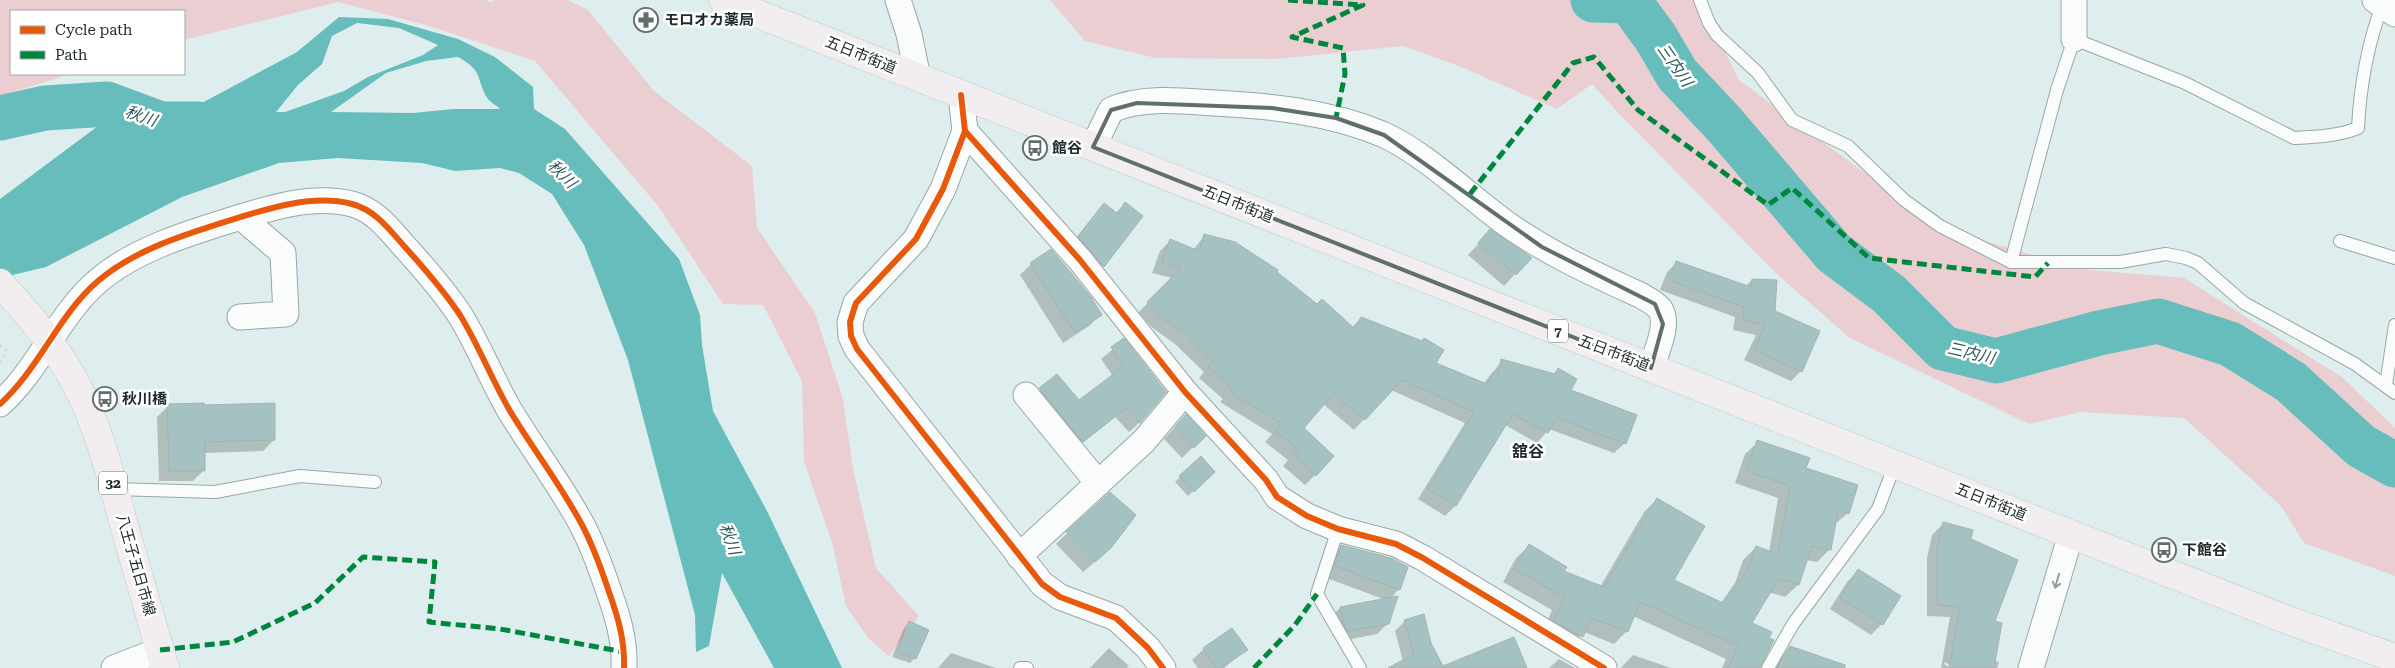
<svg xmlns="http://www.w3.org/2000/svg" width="2395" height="668" font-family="'Roboto Serif','Noto Sans JP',serif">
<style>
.green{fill:#ebced2}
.water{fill:#66bdbc;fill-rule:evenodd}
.shadow{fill:#0003}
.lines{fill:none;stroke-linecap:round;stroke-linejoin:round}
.river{stroke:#66bdbc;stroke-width:45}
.building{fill:#a5c2c2;stroke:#a5b2b1}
.lane-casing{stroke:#9aa6a6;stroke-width:14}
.street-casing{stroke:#9aa6a6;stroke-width:27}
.primary-casing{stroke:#c2caca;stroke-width:29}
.path{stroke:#d6dbdb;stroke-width:3;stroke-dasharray:2.5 4;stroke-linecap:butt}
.lane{stroke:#fafcfc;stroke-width:12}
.street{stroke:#fafcfc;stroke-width:25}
.primary{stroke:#f2eeef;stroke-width:28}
.quiet{stroke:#00873e;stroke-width:5;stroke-dasharray:10 5;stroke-linecap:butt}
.cycleway-casing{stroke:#fff;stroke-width:9}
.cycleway{stroke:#e8590c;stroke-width:6}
.oneway{stroke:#979d9d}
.marked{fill:none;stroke:#616e6e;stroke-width:4;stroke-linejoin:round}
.labels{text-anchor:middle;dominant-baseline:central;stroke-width:5;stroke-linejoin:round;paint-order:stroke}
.shield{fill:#fff;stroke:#626969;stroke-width:1}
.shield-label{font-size:14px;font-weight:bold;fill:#1e2929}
.poi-label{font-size:15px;font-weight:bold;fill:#1e2929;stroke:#fff;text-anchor:start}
.street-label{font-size:15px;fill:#1e2929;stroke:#fff}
.water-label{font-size:16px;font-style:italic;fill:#295958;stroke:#fff}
.neighbourhood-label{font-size:16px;font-weight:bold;fill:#1e2929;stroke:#fff}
</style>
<rect width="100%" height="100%" fill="#deeeee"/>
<g class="green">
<path d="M0,0H486L491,2L494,0H568L588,10L654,91L752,166L757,228L815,313L843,399L853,469L876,568L919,616L889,656L869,639L846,606L832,542L804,462L802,381L763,305L723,304L658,206L535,61L429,26L338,2L184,40V11H11V74H70L0,96Z"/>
<path d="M1050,0H1700L1739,80L1938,227L2079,269L2184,278L2342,377L2395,428V576L2304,543L2281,506L2184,418L2080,412L2029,424L1850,338L1779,276L1622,117L1592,84L1557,109L1459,66L1403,46L1277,59L1156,58L1085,41Z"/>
</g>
<path class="water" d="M339,17L388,19L458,39L495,57L533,87L534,109L565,129L679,259L700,315L702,345L713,411L768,513L842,668H774L722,573L709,646L696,652L695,615L628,360L584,245L552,194L519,173L500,168L455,171L422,163L338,158L279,163L182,197L46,267L0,278V199L102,123L153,112H185L297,52ZM357,23L399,28L438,45L423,55L368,77L344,91L285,112H276L298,85L322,64L332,36ZM458,57C485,72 475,79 488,99C491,103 498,106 500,109H453L413,113L331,112L386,73L426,61Z"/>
<g class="shadow">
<path d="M1125,203L1142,216L1092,277L1068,248L1104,205L1115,214Z"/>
<path d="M1490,231L1530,258L1504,286L1468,255Z"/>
<path d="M1205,235L1275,272L1317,305L1352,327L1361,318L1435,364L1483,384L1502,361L1553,374L1558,370L1570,391L1625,443L1614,453L1549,429L1537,443L1505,425L1455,506L1445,516L1418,499L1465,423L1391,390L1354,430L1323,404L1302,429L1315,475L1305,485L1283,466L1288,460L1265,442L1272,434L1220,402L1223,399L1199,378L1204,372L1175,344L1153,328L1138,313L1172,278L1152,273L1160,251L1170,241L1193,250Z"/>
<path d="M1677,262L1746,286L1752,280L1801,371L1791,381L1744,360L1756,335L1733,330L1735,317L1660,290L1667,272Z"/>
<path d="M1031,264L1100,314L1089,326L1063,343L1020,275Z"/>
<path d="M1124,340L1140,422L1129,432L1115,417L1072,451L1029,400L1057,376L1079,402L1113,376L1101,359Z"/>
<path d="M274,404V440L263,451L204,453V470L193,481H159L157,417L168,406Z"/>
<path d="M1185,416L1204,436L1182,458L1164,439Z"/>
<path d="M1758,442L1804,469L1848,513L1834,525L1830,549L1817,562L1806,560L1798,585L1785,597L1769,592L1750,623L1760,668H1722L1726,659L1633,616L1627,631L1614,644L1584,632L1569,649L1542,634L1552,610L1503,582L1516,558L1529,546L1562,572L1600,587L1644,512L1657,499L1672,580L1721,603L1735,583L1743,560L1756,547L1769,552L1778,498L1735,483L1745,454Z"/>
<path d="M1180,477H1208L1188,496L1175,482Z"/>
<path d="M1943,524L1970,539L1993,622L1994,661L1999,662L1997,668H1954L1945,662L1944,664L1950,668H1941L1950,617L1927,616V558L1932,535Z"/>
<path d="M1067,533L1098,559L1083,572L1056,544Z"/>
<path d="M1342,546L1399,589L1390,599L1388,623L1377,634L1337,642L1332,634L1329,619L1340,608L1386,600L1324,577L1331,557Z"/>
<path d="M1858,571L1882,624L1871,635L1830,609L1847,582Z"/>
<path d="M1405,621L1429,643L1442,668H1524H1391L1403,661L1395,631Z"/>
<path d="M910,623L915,658L910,663L892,657L904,628Z"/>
<path d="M1231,630L1246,650L1224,668H1198L1192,660L1204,649Z"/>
<path d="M1790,647L1822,668H1773Z"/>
<path d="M1109,648L1129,666L1127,668H1090Z"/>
<path d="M951,653L996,668H938Z"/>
<path d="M1633,655L1671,668H1621Z"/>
<path d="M1559,659L1575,668H1549Z"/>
</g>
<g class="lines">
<g class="river">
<path d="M1593,0L1629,1L1656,38L1677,74L1724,124L1834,253L1889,294L1943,348L1996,361L2099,333L2158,321L2230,344L2291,382L2361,446L2395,465"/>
<path d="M0,118L45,108L107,104L161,124H198"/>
</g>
</g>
<g class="building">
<path d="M1125,202L1143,216L1104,267L1078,236L1104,203L1118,214Z"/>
<path d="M1490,229L1532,258L1516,275L1478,243Z"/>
<path d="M1204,234L1235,242L1278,270L1277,272L1317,304L1322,299L1355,329L1361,317L1422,341L1424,338L1444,350L1436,363L1487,384L1493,372L1498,375L1501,359L1555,374L1558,368L1577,379L1571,390L1637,415L1626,444L1557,418L1548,433L1513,414L1456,506L1428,489L1474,412L1402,380L1365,420L1333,394L1304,428L1334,456L1316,476L1293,455L1298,449L1275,431L1281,423L1230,392L1232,388L1208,367L1213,361L1186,333L1163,319L1147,302L1181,268L1161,263L1170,239L1199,251Z"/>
<path d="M1051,249L1091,297L1102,315L1075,333L1030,263Z"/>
<path d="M1676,261L1751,287L1752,279L1777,280L1775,311L1820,331L1802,372L1754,350L1765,325L1743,320L1744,307L1669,280Z"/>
<path d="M1124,338L1166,392L1140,423L1126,408L1083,442L1039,388L1057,374L1079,400L1123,367L1111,347Z"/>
<path d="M204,403V405L275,403V440L205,442V471H169L167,404Z"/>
<path d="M1186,414L1206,436L1194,448L1175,427Z"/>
<path d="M1757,440L1810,458L1806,468L1858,485L1849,514L1838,510L1831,550L1812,546L1799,585L1779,578L1752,623L1772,632L1769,638L1774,640L1760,668H1728L1738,646L1640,602L1628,632L1592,618L1583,637L1554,621L1564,597L1514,569L1529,544L1567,567L1564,571L1604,587L1657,498L1705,526L1674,580L1723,603L1748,569L1756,546L1778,554L1790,486L1746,471Z"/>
<path d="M1201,456L1215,472L1194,492L1179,476Z"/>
<path d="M1110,492L1136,515L1111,548L1095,562L1066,532Z"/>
<path d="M1943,522L1973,530L1971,539L2018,560L1995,621L2002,623L1994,668H1949L1960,607L1937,605V547Z"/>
<path d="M1341,545L1391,558L1408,567L1400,590L1335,566Z"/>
<path d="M1858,569L1901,596L1883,625L1840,598Z"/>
<path d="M1398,596L1389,624L1348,631L1343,623L1340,607Z"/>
<path d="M1424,614L1431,643L1443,666L1514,637L1527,668H1388L1414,654L1404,620Z"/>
<path d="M909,621L929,630L916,659L897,652Z"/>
<path d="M1232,628L1248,650L1220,668H1216L1203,648Z"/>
<path d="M1790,646L1845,665V668H1777Z"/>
</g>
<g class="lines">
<defs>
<g id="lane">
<path d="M1700,0L1709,23L1717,35L1758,73L1792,120L1848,146L1904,200L1940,226L2011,262H2120L2166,254L2186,258L2198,263L2244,303L2355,364L2395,393"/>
<path d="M2340,241L2395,258"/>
<path d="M2011,262L2057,90L2074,39L2185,83L2294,138C2315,137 2339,136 2358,128C2360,86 2368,44 2382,5"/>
<path d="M2386,385L2395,325"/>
<path d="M114,489L215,492L300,476L375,482"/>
<path d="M1338,529L1317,594L1360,668"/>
<path d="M1020,668H1027"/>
<path d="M1768,668L1793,624L1878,509L1895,464"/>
</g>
<g id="street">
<path d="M898,0L909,34L918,78"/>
<path d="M2074,0V39"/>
<path d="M2375,0L2395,14"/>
<path d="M961,95L965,131L943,189L916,239L856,303L850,322L851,336L857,349L1042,584L1060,597L1116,618L1148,648L1163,668"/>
<path d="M965,131L1080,260L1185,392L1266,480L1277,497L1307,516L1338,529L1396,544L1423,558L1604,668"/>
<path d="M1093,147L1111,110C1142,96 1182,101 1215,103C1272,106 1329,112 1382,134C1425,153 1468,196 1507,224C1549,254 1594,274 1640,295C1647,299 1655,303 1660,309C1670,324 1656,352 1651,368"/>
<path d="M240,317L286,314L283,253L241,217"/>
<path d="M1026,395L1098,483"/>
<path d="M0,404C39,369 59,314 98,281C134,250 186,234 231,220C269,208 313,194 352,204C375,210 389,229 404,246C424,268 444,291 460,315C479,346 492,380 510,411C533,449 560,484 581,523C593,545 601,568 609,592C618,617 625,641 624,668"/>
<path d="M1019,556L1144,441L1185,392"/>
<path d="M114,668L160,650"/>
<path d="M2031,668L2071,534"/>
</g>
<g id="primary">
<path d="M723,0L2285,619L2395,658"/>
<path d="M0,283C29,314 55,345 75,382C98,425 110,472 122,518C136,568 151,618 165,668"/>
</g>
</defs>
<use href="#lane" class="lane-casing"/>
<use href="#street" class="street-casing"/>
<use href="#primary" class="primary-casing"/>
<path class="path" d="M0,345L6,350L0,364"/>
<use href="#lane" class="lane"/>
<use href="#street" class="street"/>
<use href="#primary" class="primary"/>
<g class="quiet">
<path d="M1288,0L1363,5L1292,37L1343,48L1345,74L1336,118"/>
<path d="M1470,194L1573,63L1594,57L1638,110L1768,205L1792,188L1869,258L2035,277L2048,263"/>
<path d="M160,650L233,642L315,603L363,557L435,562L429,622L500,629L624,652"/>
<path d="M1254,668L1295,625L1317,594"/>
</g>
<defs>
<g id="cycleway">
<path d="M961,95L965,131L943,189L916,239L856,303L850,322L851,336L857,349L1042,584L1060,597L1116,618L1148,648L1163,668"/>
<path d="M965,131L1080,260L1185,392L1266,480L1277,497L1307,516L1338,529L1396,544L1423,558L1604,668"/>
<path d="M0,404C39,369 59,314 98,281C134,250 186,234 231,220C269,208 313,194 352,204C375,210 389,229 404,246C424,268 444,291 460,315C479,346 492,380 510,411C533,449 560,484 581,523C593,545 601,568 609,592C618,617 625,641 624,668"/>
</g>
</defs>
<use href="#cycleway" class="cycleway-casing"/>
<use href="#cycleway" class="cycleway"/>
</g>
<defs><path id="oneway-shaft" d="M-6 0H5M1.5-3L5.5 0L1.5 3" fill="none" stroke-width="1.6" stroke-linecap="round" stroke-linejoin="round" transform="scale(1.25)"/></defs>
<use class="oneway" href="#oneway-shaft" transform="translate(2057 581) rotate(106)"/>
<path class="marked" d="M1137,103L1272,108L1336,118L1384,135L1542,247L1655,304L1663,324L1651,368L1093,147L1111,110Z"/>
<defs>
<symbol id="pharmacy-ring" viewBox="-11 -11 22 22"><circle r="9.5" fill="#fff" stroke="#616e6e" stroke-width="1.5"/><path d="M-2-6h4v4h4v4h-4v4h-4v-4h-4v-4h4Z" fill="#616e6e"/></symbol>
<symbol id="bus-ring" viewBox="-11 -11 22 22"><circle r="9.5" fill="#fff" stroke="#616e6e" stroke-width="1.5"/><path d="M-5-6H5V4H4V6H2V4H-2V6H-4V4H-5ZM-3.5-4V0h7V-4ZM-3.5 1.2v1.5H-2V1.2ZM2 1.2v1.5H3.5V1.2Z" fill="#616e6e"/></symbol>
</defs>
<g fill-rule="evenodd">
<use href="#pharmacy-ring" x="632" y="6" width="28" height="28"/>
<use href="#bus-ring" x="1021" y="134" width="28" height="28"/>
<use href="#bus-ring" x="91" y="385" width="28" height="28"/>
<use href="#bus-ring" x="2150" y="536" width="28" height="28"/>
</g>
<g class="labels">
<g class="shield">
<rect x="1548" y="319.5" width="20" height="23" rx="4"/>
<rect x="99" y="471.5" width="28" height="23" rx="4"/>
</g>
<g class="shield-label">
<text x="1558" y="331">7</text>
<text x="113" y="483">32</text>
</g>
<g class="poi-label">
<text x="664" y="20">モロオカ薬局</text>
<text x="1052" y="148">館谷</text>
<text x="122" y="399">秋川橋</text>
<text x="2182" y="550">下館谷</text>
</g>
<g class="street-label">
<text transform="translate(861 55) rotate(22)">五日市街道</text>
<text transform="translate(1238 204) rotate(22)">五日市街道</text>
<text transform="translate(1614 353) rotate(21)">五日市街道</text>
<text transform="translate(1991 502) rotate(22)">五日市街道</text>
<text transform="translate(136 565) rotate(74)">八王子五日市線</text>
</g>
<g class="water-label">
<text transform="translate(1675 65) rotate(55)">三内川</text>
<text transform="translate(141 116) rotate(19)">秋川</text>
<text transform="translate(562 174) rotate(44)">秋川</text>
<text transform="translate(1971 353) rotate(13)">三内川</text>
<text transform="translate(730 539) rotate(69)">秋川</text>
</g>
<g class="neighbourhood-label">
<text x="1528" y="451">舘谷</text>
</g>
</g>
<rect x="10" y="10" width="175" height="65" fill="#ffffff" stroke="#a5a9a9"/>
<rect x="20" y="26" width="25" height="8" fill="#e8590c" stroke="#a5a9a9"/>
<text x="55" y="35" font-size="15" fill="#1e2929">Cycle path</text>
<rect x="20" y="51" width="25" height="8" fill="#00873e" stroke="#a5a9a9"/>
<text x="55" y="60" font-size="15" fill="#1e2929">Path</text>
</svg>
